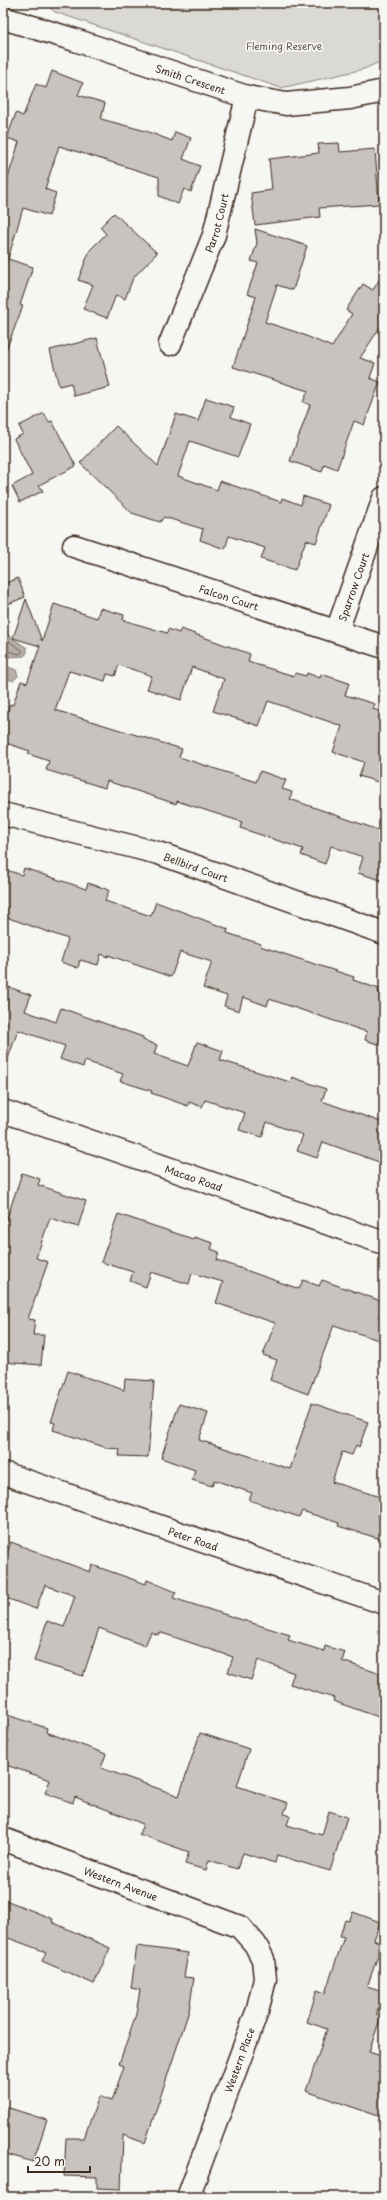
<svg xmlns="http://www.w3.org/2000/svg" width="387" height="2200" font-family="'Playpen Sans',sans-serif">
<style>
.green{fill:#dad9d3;stroke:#8a8278}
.water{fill:#b6b0a9;stroke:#857a71}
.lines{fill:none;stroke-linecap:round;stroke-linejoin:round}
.shore{stroke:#6c6056;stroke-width:1}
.building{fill:#c8c3be;stroke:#3b2a1e}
.minor-casing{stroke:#3b2a1e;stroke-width:25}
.minor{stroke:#f6f6f2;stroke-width:22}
.labels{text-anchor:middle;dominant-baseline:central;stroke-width:3.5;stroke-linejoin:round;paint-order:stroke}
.park-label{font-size:10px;fill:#63564b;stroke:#f6f6f2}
.street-label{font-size:10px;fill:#3b2a1e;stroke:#f6f6f2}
</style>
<rect width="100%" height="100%" fill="#f6f6f2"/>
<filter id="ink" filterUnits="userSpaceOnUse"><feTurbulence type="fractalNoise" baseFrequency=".025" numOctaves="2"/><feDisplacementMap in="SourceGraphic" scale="8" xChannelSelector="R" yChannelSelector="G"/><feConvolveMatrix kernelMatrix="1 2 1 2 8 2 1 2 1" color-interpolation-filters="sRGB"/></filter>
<g filter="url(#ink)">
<path class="green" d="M44,3H384V60L364,69L281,88L55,12Z"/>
<g class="water">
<path d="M5,633L27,648V653L24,656L10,657L3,654Z"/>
<path d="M3,665L16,670L18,676L13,681L3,677Z"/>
</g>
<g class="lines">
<path class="shore" d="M3,637L23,651L20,654L3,650"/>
</g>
<g class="building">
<path d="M52,71L83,83L78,95L105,103L101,119L146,131L172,141L175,132L191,138L183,159L200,166L191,192L184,189L178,204L159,196V177L59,146L45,189L56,193L49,216L23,208L8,259L33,267L20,305L23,306L4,355L3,194L19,142L7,138L16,113L23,116L36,84L46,88Z"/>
<path d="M339,143L340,152L375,149L379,204L319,208L320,217L255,225L251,193L272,190L269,159L319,153L318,144Z"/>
<path d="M114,213L157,253L133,278L125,299L116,295L107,318L83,309L93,285L78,280L90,250L106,234L100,227Z"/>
<path d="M255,229L307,246L293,290L277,285L265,322L299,333L332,347L352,314L346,310L363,284L373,290L384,272V321L360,358L375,363L370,378L380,382L364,425L354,421L337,469L324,464L322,472L290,461L310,405L303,402L308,391L233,367L256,297L247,294L258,263L251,261L257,243Z"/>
<path d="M97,338L110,387L74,396L71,383L59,386L50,350Z"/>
<path d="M206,398L234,407L231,417L250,424L238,457L190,441L178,476L217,490L220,481L281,502L282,498L301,505L303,496L329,505L316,543L306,540L295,570L261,559L265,548L229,536L225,549L200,540L203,529L164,517L160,522L132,513L80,463L116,426L158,466L176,414L198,421Z"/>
<path d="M44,413L49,422L52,421L76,466L39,485L43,491L20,502L12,486L32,475L14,439L23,434L19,426Z"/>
<path d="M18,578L25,597L3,606V584Z"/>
<path d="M26,599L42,641L54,604L97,618L100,608L124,615L123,620L167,633L168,629L179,633L181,629L228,646L250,654L248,662L294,676L295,673L306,676L307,673L320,678L321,674L349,683L345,695L375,704L373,709L384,713V784L359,776L364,762L333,752L342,726L268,701L259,726L213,711L224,679L192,667L181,700L147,689L152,676L119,665L115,676L107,674L105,681L69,671L55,710L182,749L179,757L256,782L260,771L286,780L282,789L292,792L290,799L384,832V881L358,873L363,857L331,846L325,864L301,855L303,849L240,828L242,822L177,801L176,804L107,781L105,788L46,770L49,761L28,754L30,751L3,742V725L10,704L13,705L21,681L27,683L40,646L13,638Z"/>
<path d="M24,868L86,889L88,883L109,890L105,901L151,916L156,902L228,929L227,933L261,944L260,946L354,977L353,980L379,989L378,992H384V1046L365,1040L367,1032L269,999L267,1006L243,997L239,1011L224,1006L227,996L203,988L212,962L180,952L171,977L108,955V957L101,954L98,965L80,960L78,968L61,962L68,939L3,916V869L22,875Z"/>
<path d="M3,985L31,995L25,1011L56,1022L61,1008L143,1037V1040L157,1045L154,1054L188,1066L197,1042L223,1051L220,1060L290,1082L292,1077L326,1089L322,1101L384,1123V1148L379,1162L323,1142L317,1158L297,1151L303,1135L267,1122L262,1137L239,1130L245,1113L205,1100L202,1107L189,1102L188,1106L151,1093L152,1091L120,1081L123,1074L85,1061L83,1067L60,1059L65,1046L18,1030L5,1067H3Z"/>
<path d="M22,1173L40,1179L38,1185L86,1201L78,1227L50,1218L36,1258L48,1262L28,1319L35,1320L33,1335H44L41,1365L3,1362V1230Z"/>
<path d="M118,1214L193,1239L194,1237L213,1243L211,1249L219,1252L217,1260L299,1289L303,1280L319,1286L322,1280L384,1302V1342L334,1325L308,1394L270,1380L277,1360L263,1355L275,1323L216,1303L223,1282L192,1273L189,1284L151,1272L146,1287L130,1281L133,1272L101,1262Z"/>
<path d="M68,1371L124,1390L125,1379L154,1381L148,1457L119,1456L120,1449L107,1448L53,1430L55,1423L51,1422Z"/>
<path d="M312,1403L368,1422L359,1447L356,1445L352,1455L342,1452L332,1482L384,1498V1540L338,1526L339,1523L302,1511L299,1517L249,1500L252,1493L214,1480L212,1486L192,1480L195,1470L161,1458L179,1404L208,1413L199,1440L290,1469Z"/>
<path d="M11,1542L90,1572L92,1565L146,1584L147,1580L176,1592L173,1598L290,1635L288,1640L324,1651L325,1646L345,1652L342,1661L384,1675V1719L333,1701L334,1698L290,1684L294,1673L258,1660L251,1680L228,1672L233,1657L159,1632L158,1635L151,1632L145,1646L99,1628L83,1676L34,1661L47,1621L64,1627L75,1596L45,1585L36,1609L3,1597V1564Z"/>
<path d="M7,1715L47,1728L46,1732L106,1754L101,1768L179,1796L200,1733L249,1749L237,1786L288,1803L284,1814L290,1816L287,1825L322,1835L329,1811L347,1817L330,1871L277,1855L275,1863L243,1853L237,1869L209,1860L206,1870L185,1864L189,1852L139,1834L143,1824L75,1797L73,1803L45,1793L50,1780L3,1764V1728Z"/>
<path d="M3,1899L53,1919L52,1922L110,1948L94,1984L42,1961L46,1952L3,1936Z"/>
<path d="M353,1912L380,1922L374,1940L382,1944L367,1987L383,1992L376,2015L381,2016L369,2052L384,2057V2118L306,2091L327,2029L307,2022L317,1990L325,1993L344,1937L340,1936L345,1920L349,1921Z"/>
<path d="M137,1946L188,1953L184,1977L194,1978L189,2011L145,2143L123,2135L121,2189L97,2188V2177L64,2176L66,2138H84L99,2096L112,2101L124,2066L119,2064L136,2014L140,1990L131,1988Z"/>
<path d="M3,2106L47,2120L33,2162L3,2153Z"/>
</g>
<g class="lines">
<defs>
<g id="minor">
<path id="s1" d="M3,18L75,40L247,97L286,104L350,98L384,91"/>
<path id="s2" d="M170,344L214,235L247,97"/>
<path id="s3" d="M74,546L384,647"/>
<path id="s4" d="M337,631L384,498"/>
<path id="s5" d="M3,814L158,853L384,933"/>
<path id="s6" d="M3,1111L384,1243"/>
<path id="s7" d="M3,1473L384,1603"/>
<path id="s8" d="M3,1839L240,1927L255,1944L263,1959L265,1979L257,2012L188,2197"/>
</g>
</defs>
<use href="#minor" class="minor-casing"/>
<use href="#minor" class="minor"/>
</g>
</g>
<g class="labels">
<g class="park-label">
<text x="284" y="45">Fleming Reserve</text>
</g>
<g class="street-label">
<text stroke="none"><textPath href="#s1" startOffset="197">Smith Crescent</textPath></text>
<text stroke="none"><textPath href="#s2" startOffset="130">Parrot Court</textPath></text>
<text stroke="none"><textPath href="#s4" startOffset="47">Sparrow Court</textPath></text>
<text stroke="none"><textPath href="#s3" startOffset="163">Falcon Court</textPath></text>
<text stroke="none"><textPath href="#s5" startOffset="200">Bellbird Court</textPath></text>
<text stroke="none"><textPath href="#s6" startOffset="202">Macao Road</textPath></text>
<text stroke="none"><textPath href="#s7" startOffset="201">Peter Road</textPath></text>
<text stroke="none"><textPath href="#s8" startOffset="126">Western Avenue</textPath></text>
<text transform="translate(239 2060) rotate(-70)">Western Place</text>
</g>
</g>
<rect width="387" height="2200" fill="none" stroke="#f6f6f2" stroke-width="16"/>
<rect x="8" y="8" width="371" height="2184" fill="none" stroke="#3b2a1e" stroke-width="1.5" filter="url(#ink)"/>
<path d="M28 2166v6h62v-6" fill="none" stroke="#3b2a1e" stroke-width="2"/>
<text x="34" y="2166" font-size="12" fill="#3b2a1e" stroke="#f6f6f2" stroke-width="3" paint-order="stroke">20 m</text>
</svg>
